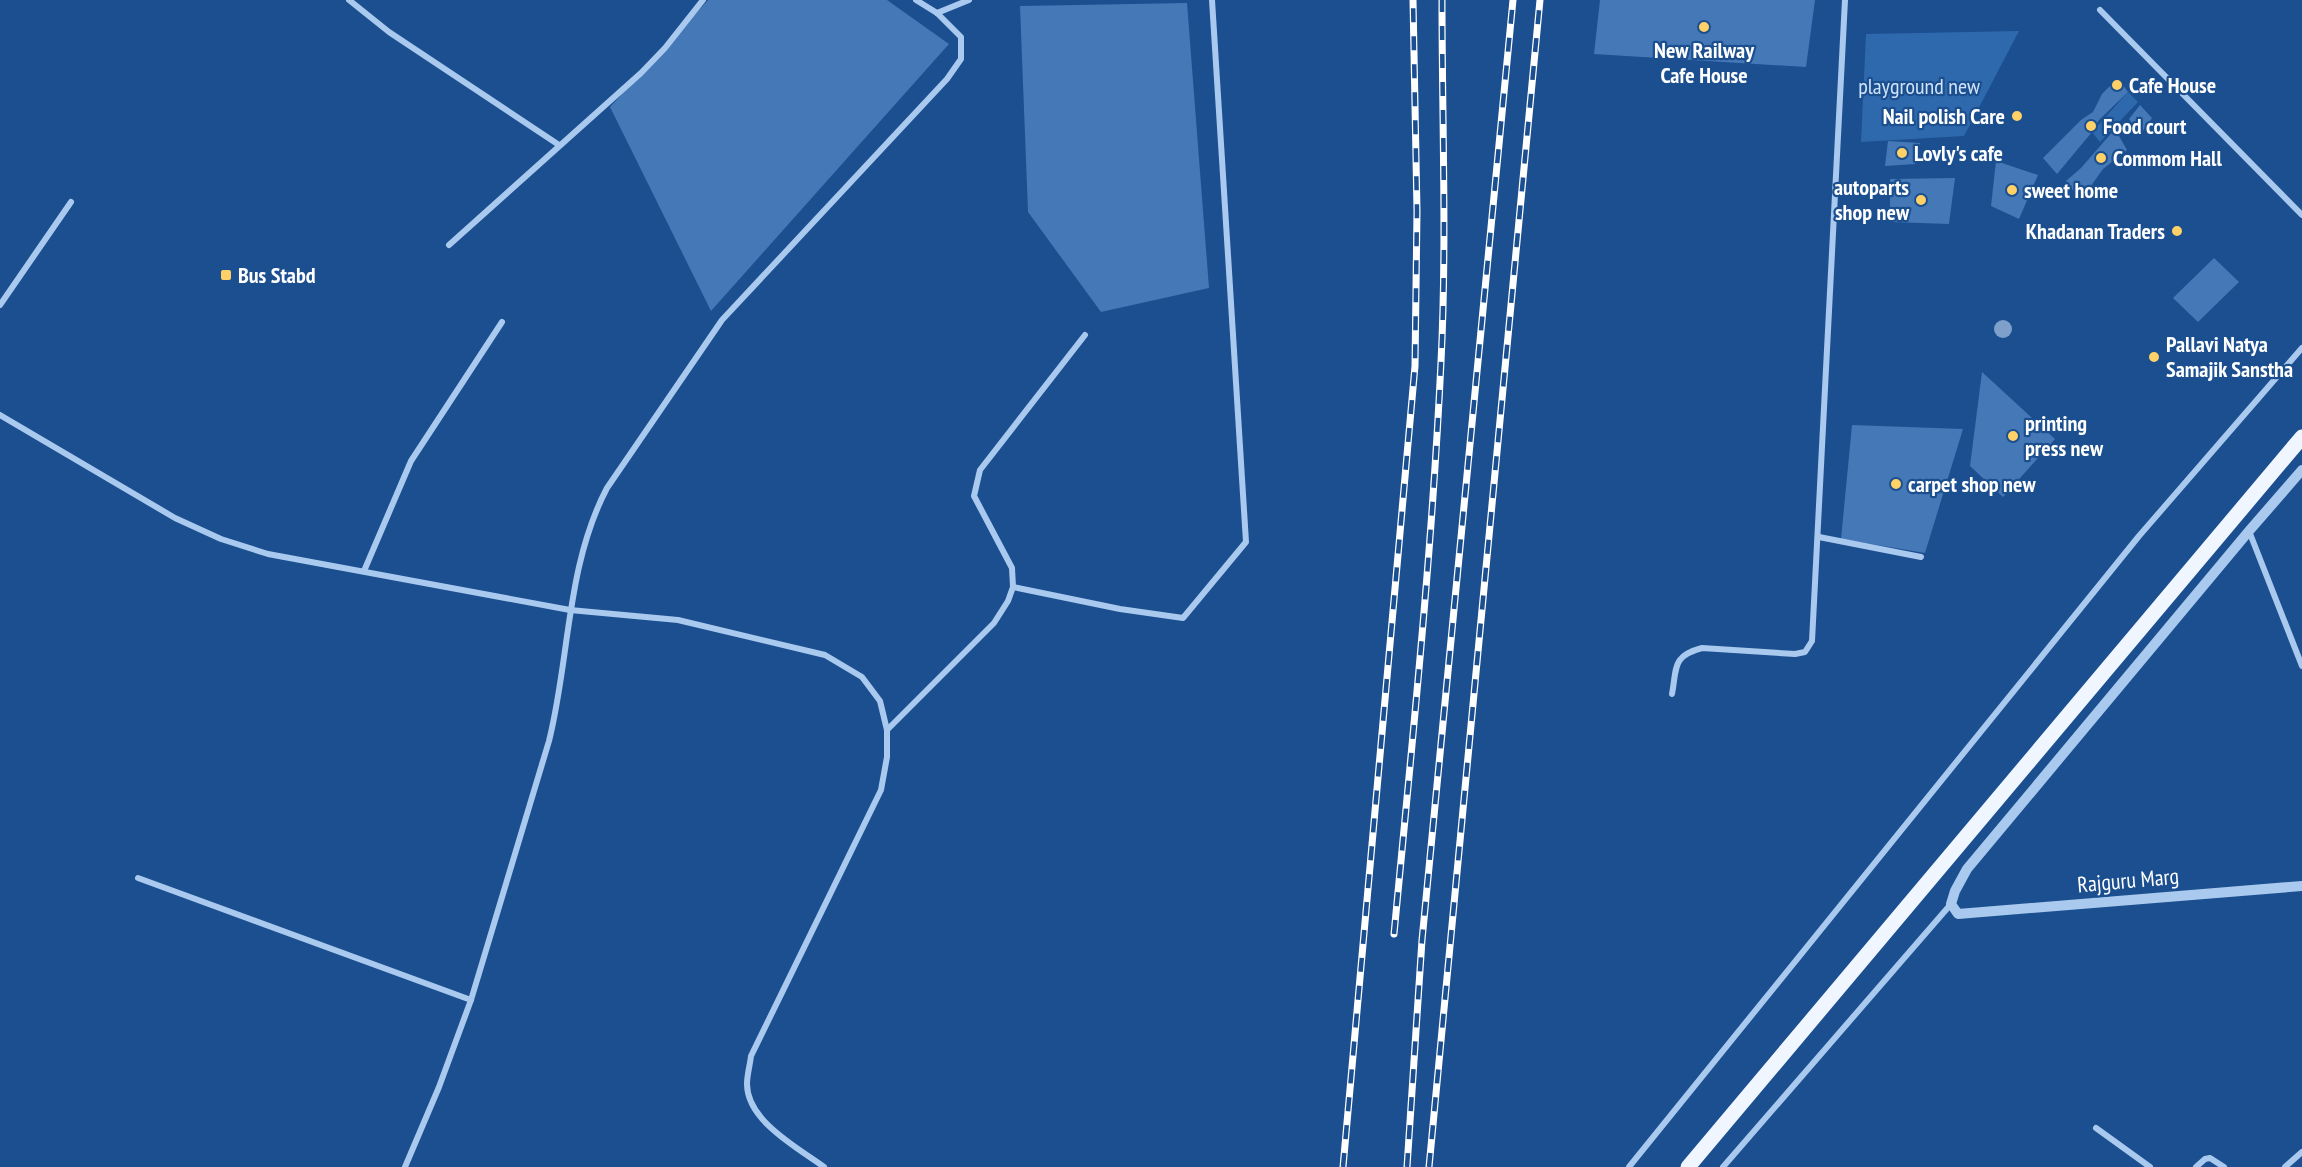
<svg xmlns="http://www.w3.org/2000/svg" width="2302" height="1167" font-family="'PT Sans Narrow',sans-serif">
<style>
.green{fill:#2e69ad}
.building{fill:#4478b7}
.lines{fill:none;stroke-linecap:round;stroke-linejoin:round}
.minor{stroke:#a9c9ee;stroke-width:6}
.tertiary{stroke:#a9c9ee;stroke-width:10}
.primary{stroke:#f0f6ff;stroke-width:15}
.rail-casing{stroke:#fff;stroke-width:7}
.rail{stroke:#1b4f8f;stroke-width:4.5;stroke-dasharray:14;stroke-linecap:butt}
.tree{fill:#7ea0ca}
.poi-dot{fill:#ffd166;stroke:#1b4f8f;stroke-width:2}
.labels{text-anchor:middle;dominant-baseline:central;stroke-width:4.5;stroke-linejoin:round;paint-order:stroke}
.poi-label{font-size:22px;font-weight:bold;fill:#fff;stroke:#1b4f8f;text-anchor:start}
.park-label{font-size:22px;fill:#cfe3fa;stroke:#1b4f8f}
.street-label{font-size:22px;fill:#fff;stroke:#1b4f8f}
</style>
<rect width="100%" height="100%" fill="#1b4f8f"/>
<g class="green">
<path d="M2019,31L1964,136L1861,142L1866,34Z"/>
<path d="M2128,92L2138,102L2100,142L2092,132Z"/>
</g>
<g class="building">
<path d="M708,0H887L949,44L711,311L610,107Z"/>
<path d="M1600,0H1815L1806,67L1594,54Z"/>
<path d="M1187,3L1209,288L1101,312L1028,212L1020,6Z"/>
<path d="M2118,78L2128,92L2099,120L2092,132L2057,174L2043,158L2081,120L2093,112L2102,94Z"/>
<path d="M2140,105L2152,118L2140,135L2129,119Z"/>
<path d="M2115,129L2127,150L2103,169L2088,190L2078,197L2066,181L2081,168Z"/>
<path d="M1888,141L1920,143L1915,164L1885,166Z"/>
<path d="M1996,161L2038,175L2019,219L1991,206Z"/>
<path d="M1955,178L1949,224L1890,222V179Z"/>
<path d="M2214,258L2239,282L2198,322L2173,298Z"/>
<path d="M1982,372L2055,439L2003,497L1970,466Z"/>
<path d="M1852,425L1963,429L1925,553L1841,539Z"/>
</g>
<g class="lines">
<g class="minor">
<path d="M349,0L389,32L559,145"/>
<path d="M2100,10L2302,215"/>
<path d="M937,13L969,0"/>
<path d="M449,245L641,73L665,48L703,0"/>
<path d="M0,305L71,202"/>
<path d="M0,415L175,518L221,539L268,554L570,610L678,620L825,655L862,677L880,701L887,730V757L881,790L751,1056C750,1065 747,1075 747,1084C747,1121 798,1148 824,1167"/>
<path d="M2249,531L2302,666"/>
<path d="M1819,537L1921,557"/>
<path d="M364,571L411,461L502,322"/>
<path d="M1013,587L1120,609L1183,618L1246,542L1212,0"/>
<path d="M1672,694C1677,667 1672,656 1702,648L1795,654L1805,652L1812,641L1845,0"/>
<path d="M887,730L994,623L1008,601L1013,587L1012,568L974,496L980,470L1085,335"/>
<path d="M138,878L471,1000"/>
<path d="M2096,1128L2150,1167"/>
<path d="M405,1167L439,1087L471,1000L549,741C570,657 566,566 607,488L722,320L947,79L961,59V37L937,13L916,0"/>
<path d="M1629,1167L2139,536L2302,348"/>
<path d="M1723,1167L1951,904"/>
<path d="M2196,1167L2205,1159L2210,1158L2224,1167"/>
<path d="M2285,1167L2302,1152"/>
</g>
<path class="tertiary" d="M2302,470L2249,531L1967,869L1955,891L1951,904L1958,914L2302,886"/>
<path class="primary" d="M1688,1167L2302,437"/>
<defs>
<g id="rail">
<path d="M1394,934C1412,744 1432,553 1441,362C1447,242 1442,121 1442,0"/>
<path d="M1343,1167L1415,366L1417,211L1413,0"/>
<path d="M1407,1167L1422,940L1513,0"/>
<path d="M1429,1167L1540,0"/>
</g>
</defs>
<use href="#rail" class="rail-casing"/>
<use href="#rail" class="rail"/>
</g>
<circle class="tree" cx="2003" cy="329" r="9"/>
<g class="poi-dot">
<circle cx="1704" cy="27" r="6"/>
<circle cx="2117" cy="85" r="6"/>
<circle cx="2017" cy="116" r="6"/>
<circle cx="2091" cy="126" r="6"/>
<circle cx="1902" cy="153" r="6"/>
<circle cx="2101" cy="158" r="6"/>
<circle cx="2012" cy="190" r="6"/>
<circle cx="1921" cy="200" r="6"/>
<circle cx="2177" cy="231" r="6"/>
<rect x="220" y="269" width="12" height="12" rx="3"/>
<circle cx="2154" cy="357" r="6"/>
<circle cx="2013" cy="436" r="6"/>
<circle cx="1896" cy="484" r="6"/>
</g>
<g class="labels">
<g class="poi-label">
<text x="1704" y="50" text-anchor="middle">New Railway<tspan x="1704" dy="25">Cafe House</tspan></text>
<text x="2129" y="85">Cafe House</text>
<text x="2005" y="116" text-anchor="end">Nail polish Care</text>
<text x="2103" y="126">Food court</text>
<text x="1914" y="153">Lovly's cafe</text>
<text x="2113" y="158">Commom Hall</text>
<text x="1909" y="187" text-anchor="end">autoparts<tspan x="1909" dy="25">shop new</tspan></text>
<text x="2024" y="190">sweet home</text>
<text x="2165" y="231" text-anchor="end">Khadanan Traders</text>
<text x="238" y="275">Bus Stabd</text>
<text x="2166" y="344">Pallavi Natya<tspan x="2166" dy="25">Samajik Sanstha</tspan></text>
<text x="2025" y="423">printing<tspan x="2025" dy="25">press new</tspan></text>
<text x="1908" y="484">carpet shop new</text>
</g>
<g class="park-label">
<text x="1919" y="86">playground new</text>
</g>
<g class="street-label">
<text transform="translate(2128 880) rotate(-5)">Rajguru Marg</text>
</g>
</g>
</svg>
